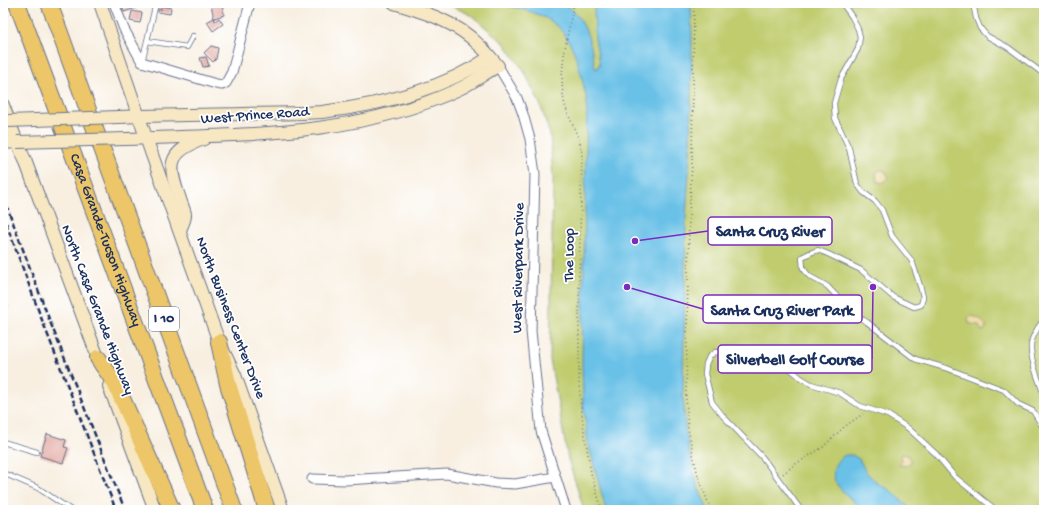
<svg xmlns="http://www.w3.org/2000/svg" width="1047" height="513" font-family="'Gochi Hand',sans-serif">
<style>
.green{fill:#c0cc6e;stroke:#6e7e66}
.sand{fill:#eeda9e;stroke:#84847e}
.water{fill:#6ac1e7;stroke:#4278a2}
.building{fill:#e0a098}
.lines{fill:none;stroke-linecap:round;stroke-linejoin:round}
.lane-casing{stroke:#68728c;stroke-width:6}
.street-casing{stroke:#68728c;stroke-width:11}
.secondary-casing{stroke:#68728c;stroke-width:14}
.highway-casing{stroke:#68728c;stroke-width:18}
.path{stroke:#68728c;stroke-width:1.5;stroke-dasharray:1 3;stroke-linecap:butt}
.lane{stroke:#fff;stroke-width:4.5}
.street{stroke:#fff;stroke-width:9}
.secondary{stroke:#f7e8c3;stroke-width:12}
.highway{stroke:#ecc669;stroke-width:16}
.rail{stroke:#1b2f5e;stroke-width:2.5;stroke-dasharray:6 3;stroke-linecap:butt}
.secondary-bridge-casing{stroke:#68728c;stroke-width:14;stroke-linecap:butt}
.secondary-bridge{stroke:#f7e8c3;stroke-width:12}
.labels{text-anchor:middle;dominant-baseline:central;stroke-width:3.5;stroke-linejoin:round;paint-order:stroke}
.shield{fill:#fff;stroke:#5f6d8e;stroke-width:1}
.shield-label{font-size:14px;font-weight:bold;fill:#1b2f5e}
.street-label{font-size:15px;fill:#1b2f5e;stroke:#fff}
.leader{fill:none;stroke:#7b2cbf;stroke-width:1.5}
.callout-dot{fill:#7b2cbf;stroke:#fff;stroke-width:1.5}
.callout{fill:#fff;stroke:#7b2cbf;stroke-width:1.5}
.callout-label{font-size:16px;text-anchor:middle;font-weight:bold;fill:#1b2f5e}
</style>
<rect width="100%" height="100%" fill="#fff"/>
<filter id="ink" filterUnits="userSpaceOnUse"><feTurbulence type="fractalNoise" baseFrequency=".025" numOctaves="2"/><feDisplacementMap in="SourceGraphic" scale="8" xChannelSelector="R" yChannelSelector="G"/><feConvolveMatrix kernelMatrix="1 2 1 2 8 2 1 2 1" color-interpolation-filters="sRGB"/></filter>
<filter id="wash" filterUnits="userSpaceOnUse"><feTurbulence type="fractalNoise" baseFrequency=".012" numOctaves="4" result="noise"/><feDisplacementMap in="SourceGraphic" scale="16" xChannelSelector="R" yChannelSelector="G"/><feGaussianBlur stdDeviation="0.9" result="paint"/><feColorMatrix in="noise" values="0 0 0 0 0 0 0 0 0 0 0 0 0 0 0 0 0 1.4 0 .05"/><feComposite in="paint" operator="in"/></filter>
<g filter="url(#wash)">
<rect width="100%" height="100%" fill="#f8efe1"/>
<path class="green" d="M445,3H1044V510H584L568,459L550,360L553,179L550,135L540,104L524,71L504,43L471,15Z"/>
<g class="sand">
<path d="M880,170L885,171L888,177L887,179L882,183L877,181L876,173Z"/>
<path d="M970,316C977,316 983,321 986,326L985,330L982,331L978,325H975L969,323L968,320Z"/>
<path d="M902,454L907,455L911,461L909,464L903,466L899,465L901,460L900,456Z"/>
</g>
<g class="water">
<path d="M497,3H562C586,16 591,43 595,68L597,69L600,63L595,39L594,3H691L692,42L690,157L686,218L683,391L685,427L690,457L698,487L708,510H606L588,443L583,402L582,361L587,99C580,74 576,38 552,22C537,11 515,8 497,3Z"/>
<path d="M846,455H852L859,459L866,472L878,484L890,490L912,510H863C855,502 845,495 838,486C830,475 833,460 846,455Z"/>
</g>
<g id="blocks">
<g class="building">
<path d="M130,3H135L136,8L124,12L122,6Z"/>
<path d="M222,3L224,15L214,18L211,5Z"/>
<path d="M161,6L171,8L170,14L158,12V9L161,10Z"/>
<path d="M132,11L142,13L140,23L130,21Z"/>
<path d="M214,18L215,21L219,18L223,24L213,31L207,22Z"/>
<path d="M211,46L218,48L216,59L213,62L204,53Z"/>
<path d="M206,57L209,66L203,67L200,58Z"/>
<path d="M3,303L8,305L3,319Z"/>
<path d="M47,434L66,440L64,447L68,448L63,463L40,456Z"/>
</g>
</g>
</g>
<g filter="url(#ink)">
<use href="#blocks" fill-opacity="0" stroke="#68728c" stroke-width="1"/>
<g class="lines">
<defs>
<g id="lane">
<path d="M842,3L852,17L858,29L860,37L858,49L841,79L834,103L835,118L849,148L857,184L863,192L875,201L882,210L892,236L912,261L921,289L923,297L921,305L914,307L893,297L861,270L828,254L818,250L810,253L802,257L803,268L809,276L827,286L855,315L867,322L915,359L949,369L1004,390L1018,404L1033,411L1044,429"/>
<path d="M973,3L976,18L980,28L987,36L1009,48L1041,72L1044,77"/>
<path d="M147,41L187,47L193,36"/>
<path d="M142,62L156,3"/>
<path d="M1044,319C1039,326 1032,335 1031,344C1030,361 1039,380 1044,395"/>
<path d="M3,442L37,452"/>
<path d="M3,473L38,488L71,510"/>
<path d="M801,510L763,458L723,416L712,402L705,374L706,364L709,357L715,352L769,355L781,361L801,378L811,384L840,393L860,406L888,415L908,428L936,454L955,477L996,510"/>
</g>
<g id="street">
<path d="M114,3L124,29L142,62L216,84L222,85L226,83L232,72L250,3"/>
<path d="M498,66L517,98L523,114L530,139L535,174L531,331L541,431L566,510"/>
<path d="M312,479L345,480L447,474L496,483L515,484L555,477"/>
</g>
<g id="secondary">
<path d="M100,3L151,152L219,342L235,375L283,510"/>
<path d="M3,105L17,142L25,160L101,366"/>
<path d="M118,117C160,115 201,115 243,114C269,113 296,114 322,112C379,105 442,90 490,57"/>
<path d="M126,139C238,134 355,138 459,89C472,83 485,73 498,66C492,59 486,51 479,45C457,22 424,12 394,3"/>
<path d="M3,143L17,142"/>
<path d="M180,231C181,226 186,219 185,214C184,209 181,203 180,199C168,166 166,152 204,139"/>
<path d="M109,386L155,510"/>
</g>
<g id="highway">
<path id="s1" d="M17,3L205,510"/>
<path d="M49,3L234,510"/>
<path d="M219,342L228,384L267,510"/>
<path d="M98,358L115,383L172,510"/>
</g>
</defs>
<use href="#lane" class="lane-casing"/>
<use href="#street" class="street-casing"/>
<use href="#secondary" class="secondary-casing"/>
<use href="#highway" class="highway-casing"/>
<g class="path">
<path d="M574,3C568,35 558,69 564,101C568,119 580,135 582,154L579,278V384L583,424L591,473L602,510"/>
<path d="M694,3L692,162L689,218L686,397L688,428L693,454L698,476L711,510"/>
<path d="M783,474L794,465L823,447L844,427L863,414"/>
</g>
<use href="#lane" class="lane"/>
<use href="#street" class="street"/>
<use href="#secondary" class="secondary"/>
<use href="#highway" class="highway"/>
<g class="rail">
<path d="M3,196L49,319L125,510"/>
<path d="M6,223L42,320L116,510"/>
</g>
<defs>
<g id="secondary-bridge">
<path d="M8,121L118,117"/>
<path d="M17,142L126,139"/>
</g>
</defs>
<use href="#secondary-bridge" class="secondary-bridge-casing"/>
<use href="#secondary-bridge" class="secondary-bridge"/>
</g>
</g>
<g class="labels">
<rect class="shield" x="149" y="307" width="30" height="24" rx="3"/>
<g class="shield-label">
<text x="164" y="319">I 10</text>
</g>
<g class="street-label">
<text transform="translate(255 116) rotate(-4)">West Prince Road</text>
<text stroke="none"><textPath href="#s1" startOffset="253">Casa Grande-Tucson Highway</textPath></text>
<text transform="translate(570 255) rotate(-89)">The Loop</text>
<text transform="translate(519 268) rotate(-89)">West Riverpark Drive</text>
<text transform="translate(97 310) rotate(69)">North Casa Grande Highway</text>
<text transform="translate(230 318) rotate(69)">North Business Center Drive</text>
</g>
</g>
<path class="leader" d="M635 241L708 231M627 287L703 309M873 287L872 359"/>
<g class="callout-dot">
<circle cx="635" cy="241" r="4"/>
<circle cx="627" cy="287" r="4"/>
<circle cx="873" cy="287" r="4"/>
</g>
<g class="callout">
<rect x="708" y="217" width="124" height="28" rx="4"/>
<rect x="703" y="295" width="159" height="28" rx="4"/>
<rect x="718" y="345" width="154" height="28" rx="4"/>
</g>
<g class="callout-label">
<text x="770" y="236">Santa Cruz River</text>
<text x="782" y="315">Santa Cruz River Park</text>
<text x="795" y="364">Silverbell Golf Course</text>
</g>
<rect width="1047" height="513" fill="none" stroke="#fff" stroke-width="16"/>
</svg>
